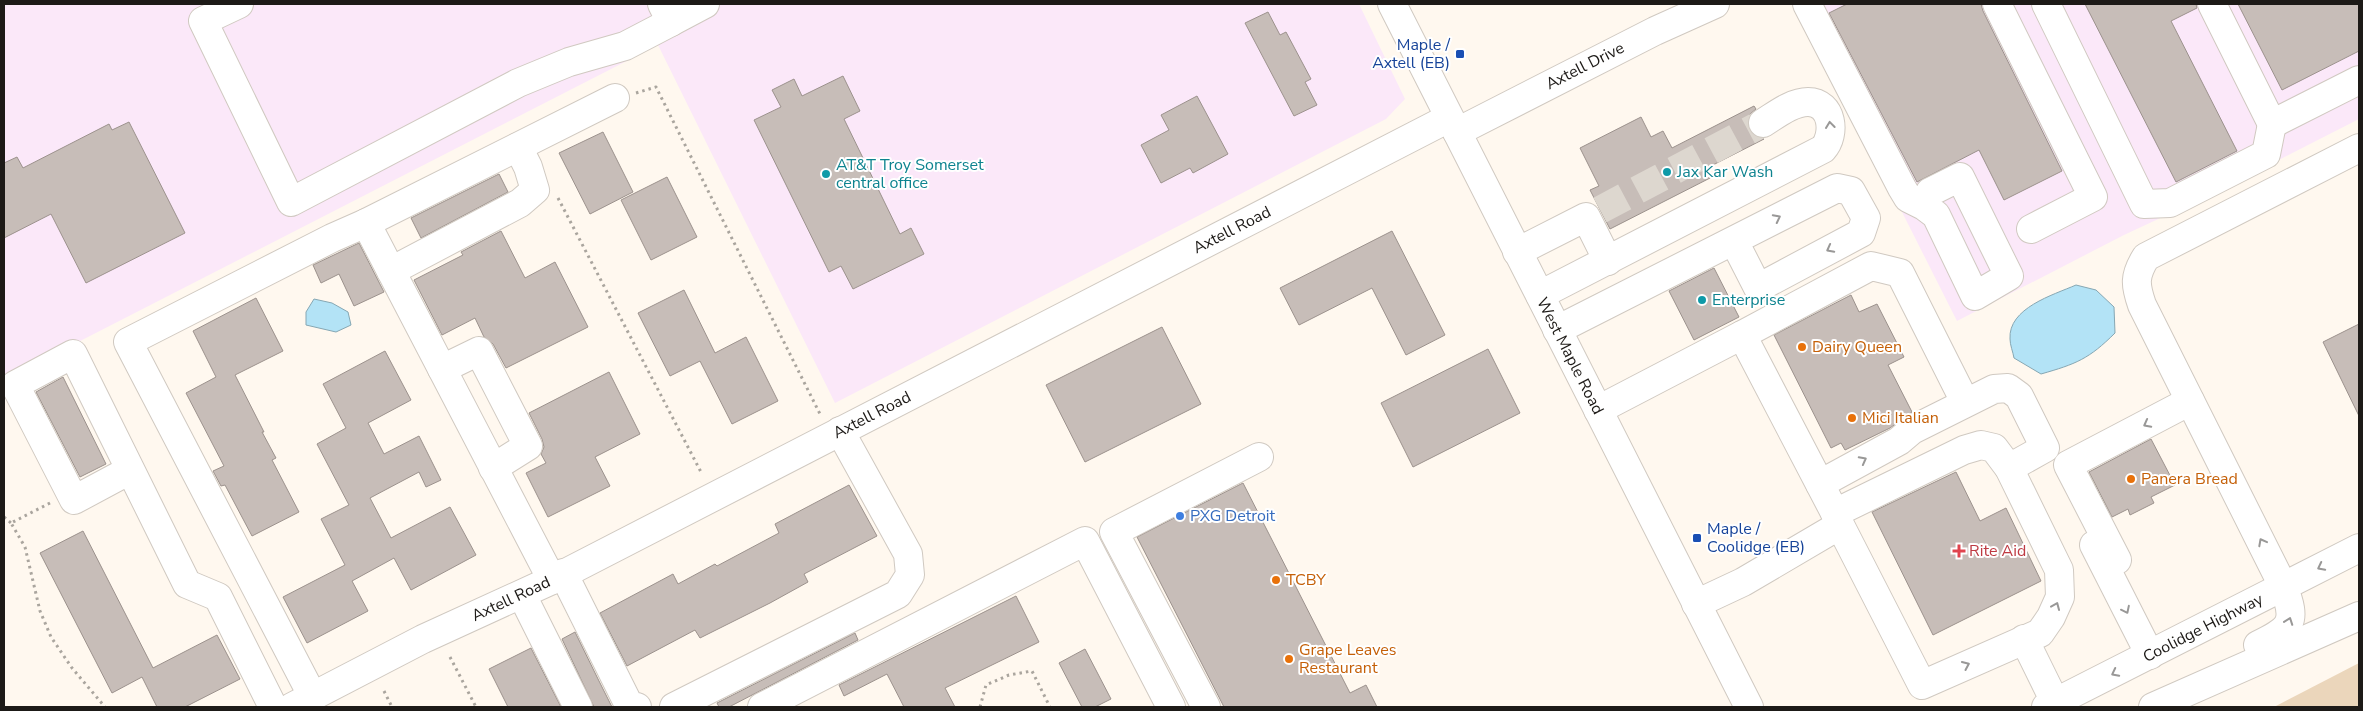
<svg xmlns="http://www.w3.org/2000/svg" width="2363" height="711" font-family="'Nunito Sans',sans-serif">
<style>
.industrial{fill:#fbe8f9}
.green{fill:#ebd6bb}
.water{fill:#b3e3f6;stroke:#86a7b3}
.building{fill:#c7bdb8;stroke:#9c928d}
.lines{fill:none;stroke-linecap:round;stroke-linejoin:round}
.minor-tunnel{stroke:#ddd7cf;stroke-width:28;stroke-dasharray:28 14;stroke-linecap:butt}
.minor-casing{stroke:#d0c9c1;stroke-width:30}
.major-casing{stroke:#d0c9c1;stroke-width:30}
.path{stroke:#aaa59e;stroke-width:3;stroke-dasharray:2.5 4;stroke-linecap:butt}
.minor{stroke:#fff;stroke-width:28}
.major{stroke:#fff;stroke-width:28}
.oneway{stroke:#999897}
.transit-dot{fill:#1a4fb4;stroke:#fff;stroke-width:2}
.culture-dot{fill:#0f9aa8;stroke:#fff;stroke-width:2}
.food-dot{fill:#e8710a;stroke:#fff;stroke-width:2}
.shop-dot{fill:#3f7fe0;stroke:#fff;stroke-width:2}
.health-dot{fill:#e0444e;stroke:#fff;stroke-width:2}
.labels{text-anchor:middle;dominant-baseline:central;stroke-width:4;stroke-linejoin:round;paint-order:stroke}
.transit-label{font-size:16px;fill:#164399;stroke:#fff;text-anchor:end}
.street-label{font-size:16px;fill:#1d1a17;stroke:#fff}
.culture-label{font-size:16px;fill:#0d838f;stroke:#fff;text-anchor:start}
.food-label{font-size:16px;fill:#c56008;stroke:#fff;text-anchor:start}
.shop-label{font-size:16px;fill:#366cbe;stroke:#fff;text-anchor:start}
.health-label{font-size:16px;fill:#be3a42;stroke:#fff;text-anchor:start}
</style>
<rect width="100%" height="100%" fill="#fff8ef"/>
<g class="industrial">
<path d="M4,4H1359L1405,99L1386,119L835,403L658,45L4,380Z"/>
<path d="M1797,4H2359V119L2214,193L2124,235L1957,321Z"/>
</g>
<path class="green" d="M2359,663V707H2274Z"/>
<g class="water">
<path d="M2076,285L2096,290L2114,307L2115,333C2089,359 2076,364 2041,374L2014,358C2013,352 2010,345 2010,339C2008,308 2053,295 2076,285Z"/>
<path d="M314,299L332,303L348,312L351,325L336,332L306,325V312Z"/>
</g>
<g class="building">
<path d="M1847,4H1981L1983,11L2062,171L2004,200L1979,150L1917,182L1829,13Z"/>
<path d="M2085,4H2196L2197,8L2171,21L2237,151L2176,182Z"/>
<path d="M2238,4H2359V51L2282,90Z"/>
<path d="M1268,12L1280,35L1286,32L1311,79L1305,82L1317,105L1294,116L1245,23Z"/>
<path d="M843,76L860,111L844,119L900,234L911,228L924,254L853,289L841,266L829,272L754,120L781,107L772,90L794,79L802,96Z"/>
<path d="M1197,96L1228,154L1193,173L1190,168L1161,183L1141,145L1169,130L1161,115Z"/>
<path d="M1754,106L1756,109L1749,115L1747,124L1750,132L1755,137L1764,139L1707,168L1712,177L1610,229L1590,190L1599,186L1580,148L1641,117L1651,137L1663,131L1672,148Z"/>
<path d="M129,122L185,233L86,283L51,214L4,238V163L17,157L23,168L109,124L112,130Z"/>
<path d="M603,132L633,192L590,214L559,153Z"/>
<path d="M499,174L508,192L421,238L411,218Z"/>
<path d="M667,177L697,237L651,260L621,200Z"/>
<path d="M501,231L525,278L555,262L588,327L506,368L493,344L484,337L475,318L442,335L414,280L463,255L461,252Z"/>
<path d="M1392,231L1445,335L1406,355L1372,288L1299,325L1280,288Z"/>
<path d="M359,243L384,292L354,306L339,274L321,283L313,265Z"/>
<path d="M1714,268L1739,317L1694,340L1669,291Z"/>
<path d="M684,290L715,353L746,337L778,401L732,424L700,361L670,376L638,313Z"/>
<path d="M1851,295L1859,312L1877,304L1904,357L1888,365L1912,412L1890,428L1845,450L1841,443L1831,448L1774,335Z"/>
<path d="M256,298L283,351L235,375L264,432H262L276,458L272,460L299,512L252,536L225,485L221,486L213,471L224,466L186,393L216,377L193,331Z"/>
<path d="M2359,324V416L2323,342Z"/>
<path d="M1162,327L1201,404L1085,462L1046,385Z"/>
<path d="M1488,349L1520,413L1413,467L1381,403Z"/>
<path d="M385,351L411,400L368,423L384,454L419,436L441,480L426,487L419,472L370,498L391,538L450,507L476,555L411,590L394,558L352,581L368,611L307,643L283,597L345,565L321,519L349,505L317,444L346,428L323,384Z"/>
<path d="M609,372L640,434L595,457L610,486L548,517L526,473L546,463L541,454L544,447L542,439L529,413Z"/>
<path d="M63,377L106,464L80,477L36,392Z"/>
<path d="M2151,439L2175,485L2151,497L2154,503L2130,515L2128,509L2112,517L2089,472Z"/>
<path d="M1956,472L1980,521L2006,508L2041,581L1933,635L1872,512Z"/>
<path d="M1243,483L1350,693L1366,685L1377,707H1224L1137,537Z"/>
<path d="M849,485L877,536L804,574L808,582L770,603L700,638L695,630L627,666L600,613L673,574L678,584L715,564L717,566L779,533L775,524Z"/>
<path d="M83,531L153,668L217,635L240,679L185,707H157L142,677L112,693L40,553Z"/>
<path d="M1016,596L1039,642L945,688L955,707H904L887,674L844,696L839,685Z"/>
<path d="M575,632L599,681L612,707H594L562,639Z"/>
<path d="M855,633L858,640L729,707H719L717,703Z"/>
<path d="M531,648L561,707H508L489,669Z"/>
<path d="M1085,649L1111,699L1095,707H1082L1059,663Z"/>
</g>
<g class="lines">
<path class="minor-tunnel" d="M1600,210L1763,123"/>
<defs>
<g id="minor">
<path d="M239,4L203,21L291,202L518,83L569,62L625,46L671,22"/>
<path d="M662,4L671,22L705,4"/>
<path d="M1807,4L1902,188L1908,198L1924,206L1936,215L1975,296L2009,276L1960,177L1930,192L1924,206"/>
<path d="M1997,4L2093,197L2031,229"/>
<path d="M2046,4L2144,204L2170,203L2266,154L2272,124"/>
<path d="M2212,4L2272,124L2359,80"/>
<path d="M1457,132L1655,31L1715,4"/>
<path d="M1517,252L1586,217L1608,261"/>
<path d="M391,271L520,203L535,190L528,167L518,147"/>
<path d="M1540,295L1823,149C1836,135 1833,102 1808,102C1792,102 1776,115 1763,123"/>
<path d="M1557,330L1837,188L1851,191L1866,218L1861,233L1758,288L1734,241"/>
<path d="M1742,335L1871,266L1900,273L1965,402"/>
<path d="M442,369L479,351L528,446L493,468"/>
<path d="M1598,410L1742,335L1835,513"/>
<path d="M130,470L74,500L15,385L73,354L187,584L218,597L273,707"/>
<path d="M1820,484L1899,441L1912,430L1994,389L2008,388L2019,396L2045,448L2009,468"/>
<path d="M2094,545L2150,655"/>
<path d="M2117,560L2068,465L2190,401"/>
<path d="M563,573L629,705L637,707"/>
<path d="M552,580L366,223L615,98"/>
<path d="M2283,586L2142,305C2135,285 2134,276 2146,257L2359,148"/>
<path d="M522,595L578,707"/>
<path d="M1696,604L1743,582L1840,525L1835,513L1964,450L1981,445L1994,448L2009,468L2059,570L2060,597L2051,617L2040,633L1922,685L1840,525"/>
<path d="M2024,639L2055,702"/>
<path d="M313,697L128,342L332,238L366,223"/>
<path d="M292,707L423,639L552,580L1449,118"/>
<path d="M674,707L898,594L910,575L908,554L840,431"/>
<path d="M762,707L1085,541L1171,707"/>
<path d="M1206,707L1114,532L1259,457"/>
</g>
<g id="major">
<path d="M1392,4L1749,707"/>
<path d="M2258,645C2291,629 2298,623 2283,586"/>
<path d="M2046,707L2359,548"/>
<path d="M2153,707L2359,616"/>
</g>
</defs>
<use href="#minor" class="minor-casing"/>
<use href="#major" class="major-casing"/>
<g class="path">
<path d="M636,93L656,87L820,414"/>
<path d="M558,198L702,474"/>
<path d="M50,503L11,523L25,547L40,611L51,637L72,668L105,707"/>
<path d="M4,517L11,523"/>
<path d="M450,657L476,707"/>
<path d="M384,691L392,707"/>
<path d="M980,707L986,685L1009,675L1032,671L1050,707"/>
</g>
<use href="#minor" class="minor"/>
<use href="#major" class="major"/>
</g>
<defs><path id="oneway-chevron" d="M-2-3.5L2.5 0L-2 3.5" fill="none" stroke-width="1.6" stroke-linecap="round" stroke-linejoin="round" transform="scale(1.25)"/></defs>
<g class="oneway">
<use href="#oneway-chevron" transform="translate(1830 125) rotate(-97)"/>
<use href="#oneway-chevron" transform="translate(1777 218) rotate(-27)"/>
<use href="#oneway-chevron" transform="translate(1830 249) rotate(152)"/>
<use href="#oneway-chevron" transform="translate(2147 424) rotate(152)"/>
<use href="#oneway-chevron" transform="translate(1863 460) rotate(-28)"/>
<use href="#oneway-chevron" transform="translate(2262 542) rotate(-118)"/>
<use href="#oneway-chevron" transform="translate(2321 567) rotate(153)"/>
<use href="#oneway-chevron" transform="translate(2056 606) rotate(-67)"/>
<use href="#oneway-chevron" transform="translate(2126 610) rotate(64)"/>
<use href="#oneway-chevron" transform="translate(2289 621) rotate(-70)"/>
<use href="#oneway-chevron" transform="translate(1966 665) rotate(-24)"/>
<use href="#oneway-chevron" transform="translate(2115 673) rotate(153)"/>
</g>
<g class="transit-dot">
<rect x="1455" y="49" width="10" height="10" rx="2.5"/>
<rect x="1692" y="533" width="10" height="10" rx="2.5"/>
</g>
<g class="culture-dot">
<circle cx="1667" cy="172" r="5"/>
<circle cx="826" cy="174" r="5"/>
<circle cx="1702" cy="300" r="5"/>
</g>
<g class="food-dot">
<circle cx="1802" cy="347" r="5"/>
<circle cx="1852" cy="418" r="5"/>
<circle cx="2131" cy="479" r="5"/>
<circle cx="1276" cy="580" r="5"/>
<circle cx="1289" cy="659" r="5"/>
</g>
<circle class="shop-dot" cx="1180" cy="516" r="5"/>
<path class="health-dot" d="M1956.5 543.5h5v5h5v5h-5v5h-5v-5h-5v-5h5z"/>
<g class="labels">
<g class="transit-label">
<text x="1450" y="45">Maple /<tspan x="1450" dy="18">Axtell (EB)</tspan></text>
<text x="1707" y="529" text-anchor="start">Maple /<tspan x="1707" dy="18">Coolidge (EB)</tspan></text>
</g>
<g class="street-label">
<text transform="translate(1585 66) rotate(-27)">Axtell Drive</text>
<text transform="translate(1232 230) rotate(-27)">Axtell Road</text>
<text transform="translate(1570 356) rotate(63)">West Maple Road</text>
<text transform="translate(872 415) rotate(-27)">Axtell Road</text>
<text transform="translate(511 599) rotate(-25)">Axtell Road</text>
<text transform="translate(2203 628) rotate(-27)">Coolidge Highway</text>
</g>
<g class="culture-label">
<text x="836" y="165">AT&amp;T Troy Somerset<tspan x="836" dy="18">central office</tspan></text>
<text x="1677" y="172">Jax Kar Wash</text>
<text x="1712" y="300">Enterprise</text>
</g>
<g class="food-label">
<text x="1812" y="347">Dairy Queen</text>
<text x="1862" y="418">Mici Italian</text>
<text x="2141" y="479">Panera Bread</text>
<text x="1286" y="580">TCBY</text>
<text x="1299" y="650">Grape Leaves<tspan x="1299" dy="18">Restaurant</tspan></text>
</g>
<g class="shop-label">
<text x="1190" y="516">PXG Detroit</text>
</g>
<g class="health-label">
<text x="1969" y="551">Rite Aid</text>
</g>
</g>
<rect width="2363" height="711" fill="none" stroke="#1d1a17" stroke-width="10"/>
</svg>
